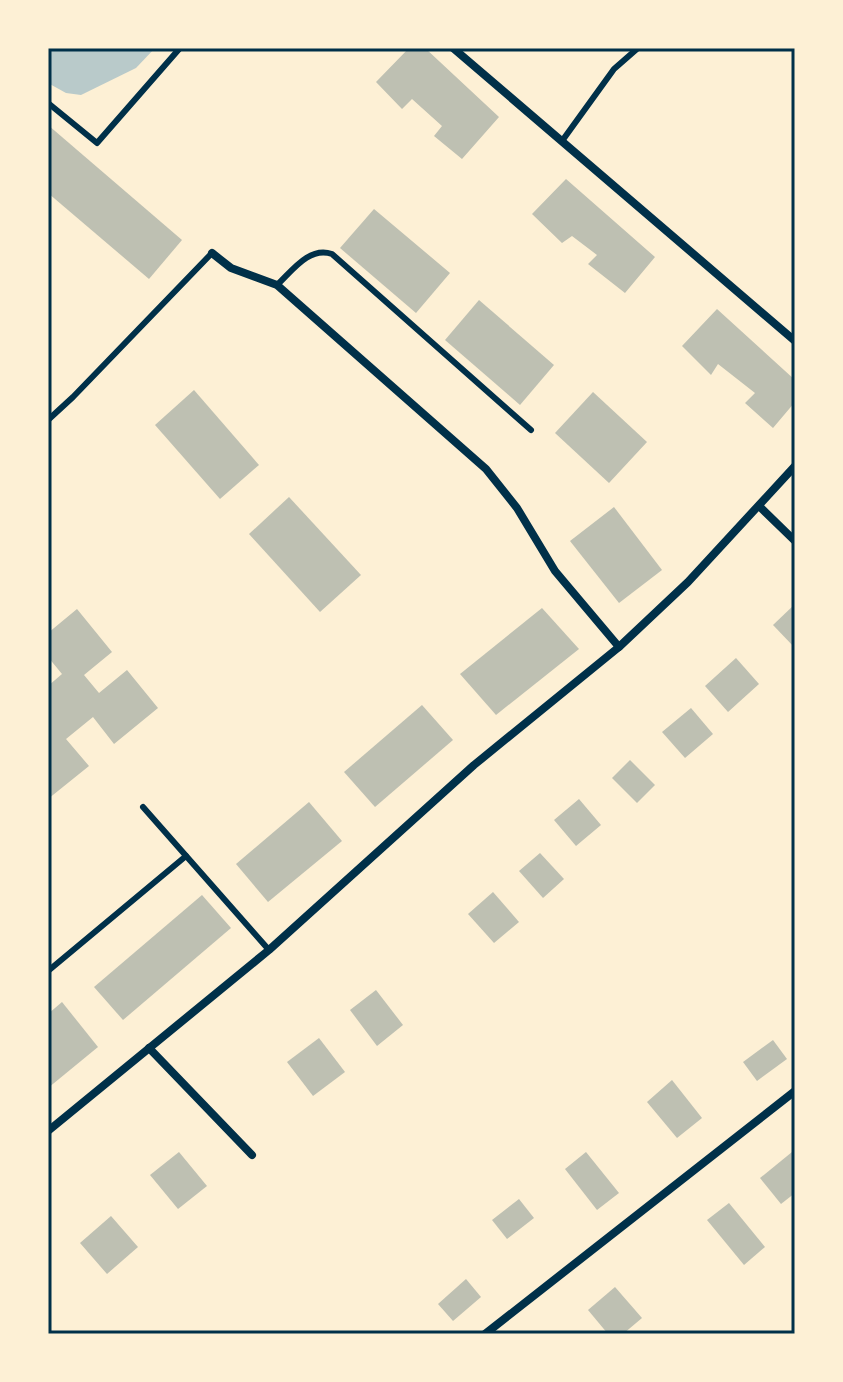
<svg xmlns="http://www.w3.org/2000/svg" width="843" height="1382" font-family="Barlow,sans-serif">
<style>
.green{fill:#b9caca}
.building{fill:#bec0b2}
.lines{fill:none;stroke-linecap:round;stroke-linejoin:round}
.service{stroke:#003049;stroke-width:6}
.minor{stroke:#003049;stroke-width:8}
.neatline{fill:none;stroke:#003049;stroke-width:3}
</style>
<rect width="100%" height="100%" fill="#fdf0d5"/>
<path class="green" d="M48,48H155L136,68L81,95L66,93L48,83Z"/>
<g class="building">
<path d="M409,48H425L499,117L462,159L434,136L442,126L412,99L402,109L376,82Z"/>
<path d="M48,125L182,240L149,279L48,193Z"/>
<path d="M566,179L655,257L625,293L588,264L597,255L572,236L562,243L532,214Z"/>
<path d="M374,209L450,273L416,313L340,248Z"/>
<path d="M479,300L554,365L520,405L445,340Z"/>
<path d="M717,309L795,380V402L773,428L745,403L755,393L718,364L711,375L682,346Z"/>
<path d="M194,390L259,465L220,499L155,425Z"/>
<path d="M593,392L647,442L609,483L555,433Z"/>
<path d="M289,497L361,575L320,612L249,534Z"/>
<path d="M614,507L662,570L619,603L570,541Z"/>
<path d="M795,604V648L773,625Z"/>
<path d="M542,608L579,649L496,715L460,674Z"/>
<path d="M77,609L112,652L84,675L99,693L127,670L158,708L114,744L93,717L66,739L89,766L48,799V740L51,738L48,734V686L62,674L48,657V633Z"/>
<path d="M736,658L759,684L728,712L705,686Z"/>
<path d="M422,705L453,740L375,807L344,772Z"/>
<path d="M691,708L713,734L685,758L662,732Z"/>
<path d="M630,760L655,785L637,803L612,778Z"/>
<path d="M579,799L601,825L576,846L554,820Z"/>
<path d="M309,802L342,841L268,902L236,864Z"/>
<path d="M540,853L564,879L543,898L519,871Z"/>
<path d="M493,892L519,922L494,943L468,914Z"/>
<path d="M202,895L231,928L123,1020L94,987Z"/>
<path d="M376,990L403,1025L377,1046L350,1010Z"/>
<path d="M62,1002L98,1047L48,1088V1014Z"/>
<path d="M319,1038L345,1072L313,1096L287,1062Z"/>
<path d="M773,1040L787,1059L757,1081L743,1062Z"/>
<path d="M672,1080L702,1118L677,1138L647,1102Z"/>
<path d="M179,1152L207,1186L178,1209L150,1175Z"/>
<path d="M586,1152L619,1193L597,1210L565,1169Z"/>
<path d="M792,1152L795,1156V1193L781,1204L760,1178Z"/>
<path d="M519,1199L534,1218L507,1239L492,1220Z"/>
<path d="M729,1203L765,1247L744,1265L707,1220Z"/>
<path d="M111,1216L138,1247L107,1274L80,1243Z"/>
<path d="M466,1279L481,1297L453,1321L438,1304Z"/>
<path d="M615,1287L642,1318L623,1334H608L588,1310Z"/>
</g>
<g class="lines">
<g class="service">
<path d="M48,103L97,143L180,48"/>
<path d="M562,141L614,69L638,48"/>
<path d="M277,285C292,271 309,246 332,254L531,430"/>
<path d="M48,420L73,397L212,253"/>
<path d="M143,807L269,950"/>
<path d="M48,971L186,856"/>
</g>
<g class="minor">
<path d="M453,48L795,341"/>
<path d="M212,253L231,268L277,285L486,469L517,508L555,571L619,647"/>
<path d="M759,506L795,541"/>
<path d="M149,1048L252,1155"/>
<path d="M48,1131L269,950L474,765L619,647L688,582L795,466"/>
<path d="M485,1334L795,1091"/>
</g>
</g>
<rect width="843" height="1382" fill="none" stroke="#fdf0d5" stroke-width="100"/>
<rect x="50" y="50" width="743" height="1282" class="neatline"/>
</svg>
